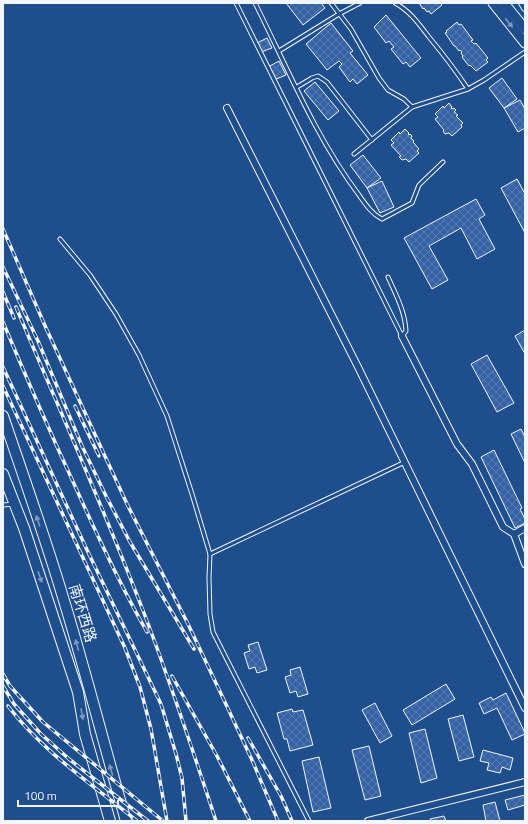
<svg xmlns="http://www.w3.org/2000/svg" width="528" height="824" font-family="'Titillium Web','Noto Sans SC',sans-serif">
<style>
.building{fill:url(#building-cross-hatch);stroke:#f2f6ff}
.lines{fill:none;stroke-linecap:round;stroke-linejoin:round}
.service-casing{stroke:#f2f6ff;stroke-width:5}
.minor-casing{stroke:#f2f6ff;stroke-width:8}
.primary-casing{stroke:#f2f6ff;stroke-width:11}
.trunk-casing{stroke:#f2f6ff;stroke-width:12}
.service{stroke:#1f4e8c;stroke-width:3}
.minor{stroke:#1f4e8c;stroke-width:6}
.primary{stroke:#1f4e8c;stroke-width:9}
.trunk{stroke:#1f4e8c;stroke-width:10}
.rail-casing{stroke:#f2f6ff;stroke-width:3.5}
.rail{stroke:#1f4e8c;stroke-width:2;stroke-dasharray:6;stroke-linecap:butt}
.oneway{fill:#7e9ac0}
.labels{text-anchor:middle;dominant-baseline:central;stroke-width:3;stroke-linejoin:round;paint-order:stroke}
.street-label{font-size:15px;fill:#f2f6ff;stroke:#1f4e8c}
</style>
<defs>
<pattern id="building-cross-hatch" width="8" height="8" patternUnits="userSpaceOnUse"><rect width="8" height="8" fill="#3563a3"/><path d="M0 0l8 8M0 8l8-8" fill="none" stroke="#537ab1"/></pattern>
</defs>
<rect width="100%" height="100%" fill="#1f4e8c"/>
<g class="building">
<path d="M286,3H321L325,8L303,25Z"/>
<path d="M419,3H440L442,5L431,14L429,11L427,12L424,8L423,9Z"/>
<path d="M386,15L421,58L410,67L406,62L403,64L391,49L394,47L389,41L386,43L374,27Z"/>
<path d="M457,22L459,25L461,24L473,40L471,41L474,44L476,43L488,58L486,60L488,62L476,71L470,65L469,66L462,57L463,56L461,53L462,52L460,50L459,51L455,46H454L445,33L447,32L446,31Z"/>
<path d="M331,23L353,51L350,53L368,75L357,84L353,79L350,82L339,67L342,64L339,61L327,70L306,44Z"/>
<path d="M267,38L272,48L261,52L257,43Z"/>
<path d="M279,61L286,75L274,80L268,67Z"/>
<path d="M502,78L517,99L504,108L489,88Z"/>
<path d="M315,82L339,111L328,120L304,91Z"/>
<path d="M520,100L525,109V128L518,132L504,108Z"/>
<path d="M449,103L452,107L451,108L452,109L454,108L456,110L454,112L458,115L456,116L463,123L461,125L462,127L452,136L449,133L445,134L443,131L444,130L435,119L438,117L435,114L443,106L444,108Z"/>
<path d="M405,129L409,133L408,134L409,135L410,134L412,136L411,138L414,141L413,142L419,149L417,151L419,153L409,162L406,159L402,160L399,157L401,156L391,145L394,143L391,140L399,132L400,134Z"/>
<path d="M363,155L381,178L367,188L350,165Z"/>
<path d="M517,179L525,194V233L501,188Z"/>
<path d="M382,181L394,207L380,213L367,188Z"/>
<path d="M476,199L485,215L479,219L495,249L477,259L461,228L429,246L448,280L432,289L404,238Z"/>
<path d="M525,330V354L515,336Z"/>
<path d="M487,355L514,403L497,412L471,364Z"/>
<path d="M521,429L525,437V463L511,434Z"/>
<path d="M494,450L522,508L520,509L525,519V523L515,528L481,457Z"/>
<path d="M258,642L267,670L257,673L255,667L249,669L244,653L250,651L248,645Z"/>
<path d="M300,667L308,694L298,697L296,691L290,693L285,677L291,675L290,670Z"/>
<path d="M446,684L455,699L412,725L403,710Z"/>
<path d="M506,693L525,733V734L512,740L497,708L484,714L479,703L491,697L493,700Z"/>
<path d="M375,703L392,736L380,743L362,710Z"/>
<path d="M292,709L293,712L303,710L313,745L290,751L287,739H284L277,713Z"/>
<path d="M463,715L474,757L459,761L448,719Z"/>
<path d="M425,729L437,778L421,783L409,733Z"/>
<path d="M369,746L381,796L365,800L352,750Z"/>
<path d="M483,750L513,758L510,770L502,767L500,773L487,770L489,763L480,761Z"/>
<path d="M319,757L331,808L313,812L302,761Z"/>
<path d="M525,795V805L508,810L505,800Z"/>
<path d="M495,802L500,821H486L483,805Z"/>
<path d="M444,816L446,821H431L430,819Z"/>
</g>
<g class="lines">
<defs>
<g id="service">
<path d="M236,3L402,336L406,331C405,311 396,295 388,277"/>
<path d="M255,3C287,67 316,138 359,195C366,205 372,214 382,219L412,203L419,185L443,162"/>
<path d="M331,3L351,29L379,78L388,90L404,99L412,107"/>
<path d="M395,3C410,11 419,24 429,37C443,54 456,71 468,89"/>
<path d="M279,51L339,14L360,3"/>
<path d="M297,87L312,78L318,76L327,82L372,140"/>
<path d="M354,154L412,107L468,89L484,80L525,52"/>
<path d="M60,239L90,275L116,314L139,355L167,416L192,494L210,554L209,578L210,614L213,632L309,821"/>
<path d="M3,505L13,504"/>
<path d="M210,554L405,462"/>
</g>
<g id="minor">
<path d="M522,3L525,8"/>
<path d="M227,108L358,367L525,708"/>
<path d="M402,336L457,444L472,464L503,527L514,534"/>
<path d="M525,528L514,534L525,564"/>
<path d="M368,821L525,782"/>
</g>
<g id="primary">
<path d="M493,3L525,43"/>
<path d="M504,3L525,29"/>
</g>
<g id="trunk">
<path d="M3,416C23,475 44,534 62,594C85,669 104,745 126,821"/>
<path d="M3,474L24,528L78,692L85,734L110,821"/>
</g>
</defs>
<use href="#service" class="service-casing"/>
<use href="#minor" class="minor-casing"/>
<use href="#primary" class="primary-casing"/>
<use href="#trunk" class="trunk-casing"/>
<use href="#service" class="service"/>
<use href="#minor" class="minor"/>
<use href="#primary" class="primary"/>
<use href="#trunk" class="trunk"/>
<defs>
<g id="rail">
<path d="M3,229L46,328L127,504L188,624L223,698L252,760L278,821"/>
<path d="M3,267L38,341L82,446L106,496L130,542L194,649"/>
<path d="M3,292L14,318"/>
<path d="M16,307C60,411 107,515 147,621C172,687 194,754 216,821"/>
<path d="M3,322C26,377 50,432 75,486C97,535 120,585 147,632"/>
<path d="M3,367L87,550L161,704L176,754L182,778L186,821"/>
<path d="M3,386L125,648L140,687L151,729L167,821"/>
<path d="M75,406L99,456"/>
<path d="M3,674L10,686L43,722L163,821"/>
<path d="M172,676L217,756L250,821"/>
<path d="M3,686L14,704L41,734L69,759L148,821"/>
<path d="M8,706C43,752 93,785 137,821"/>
<path d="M248,738L281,796L292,821"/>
</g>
</defs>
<use href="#rail" class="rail-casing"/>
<use href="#rail" class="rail"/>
</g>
<defs><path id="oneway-solid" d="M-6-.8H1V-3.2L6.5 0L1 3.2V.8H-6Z"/></defs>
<g class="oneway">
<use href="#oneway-solid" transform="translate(509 23) rotate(52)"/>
<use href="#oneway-solid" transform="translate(38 521) rotate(-109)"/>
<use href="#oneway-solid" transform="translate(40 577) rotate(71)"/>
<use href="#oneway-solid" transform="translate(77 645) rotate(-106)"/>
<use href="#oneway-solid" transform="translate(82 714) rotate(80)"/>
<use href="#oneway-solid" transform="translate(111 770) rotate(-106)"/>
</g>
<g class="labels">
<g class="street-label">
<text transform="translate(83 613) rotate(73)">南环西路</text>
</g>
</g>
<rect width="528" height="824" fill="none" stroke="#f2f6ff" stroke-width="8"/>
<path d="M18 800v6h100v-6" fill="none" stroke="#f2f6ff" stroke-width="2"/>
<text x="24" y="800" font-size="12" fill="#f2f6ff" stroke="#1f4e8c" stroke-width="3" paint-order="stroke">100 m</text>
</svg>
